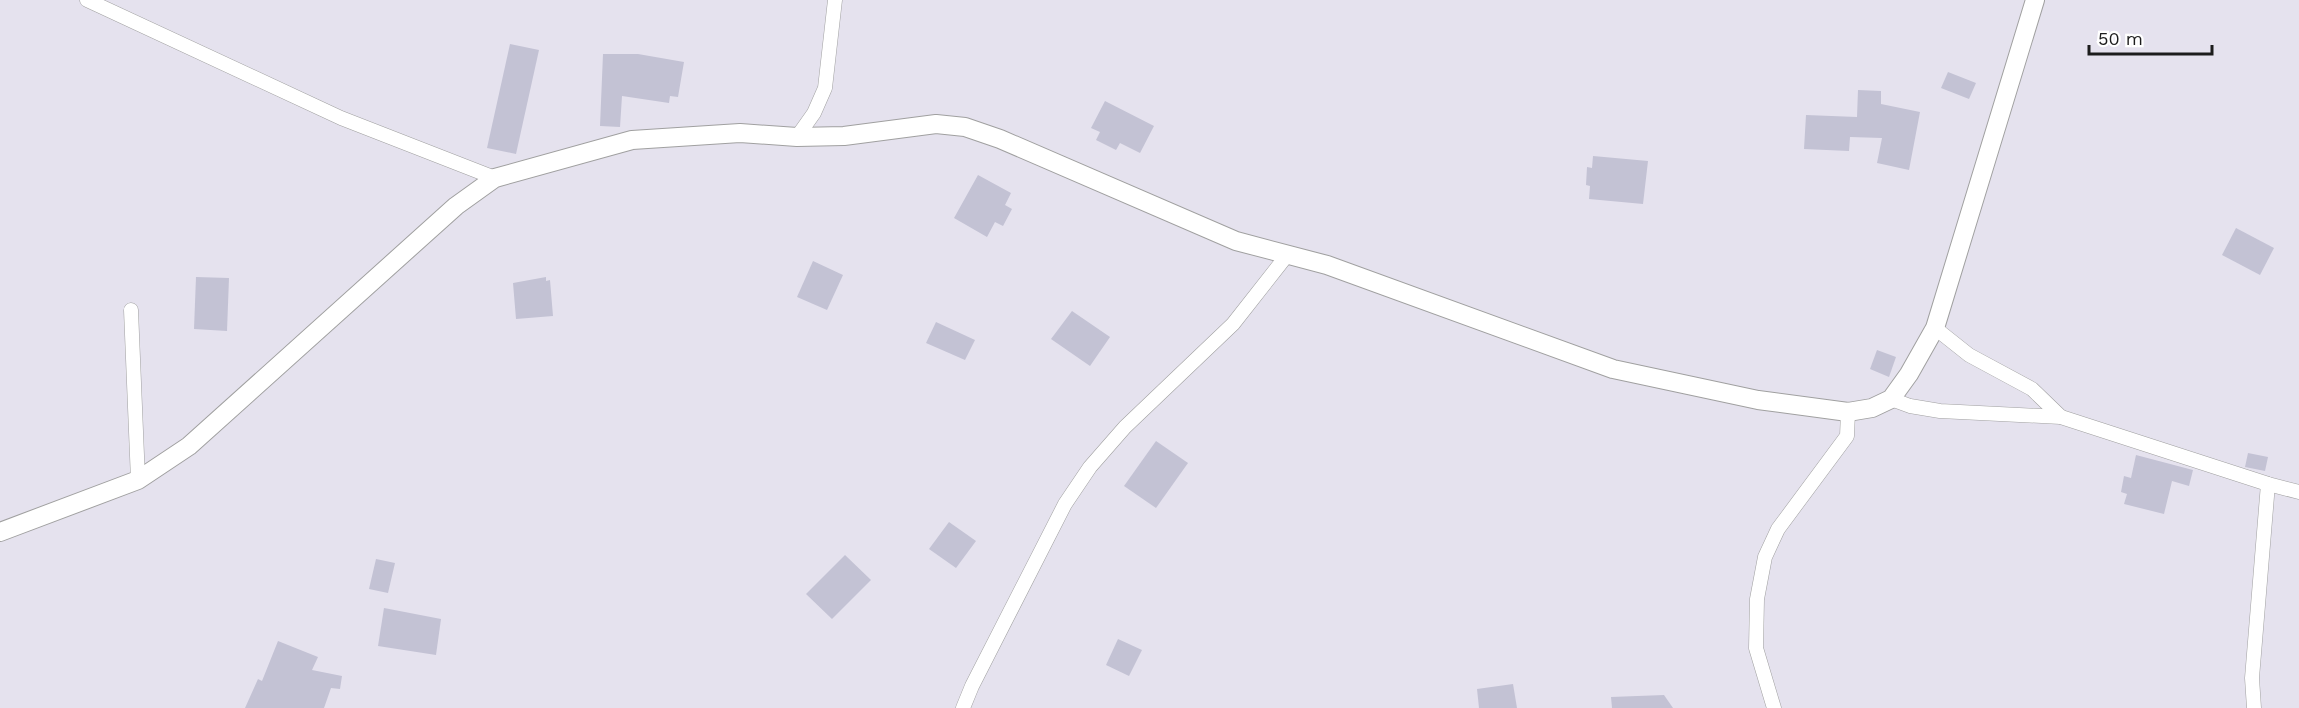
<svg xmlns="http://www.w3.org/2000/svg" width="2299" height="708" font-family="'Work Sans',sans-serif">
<style>
.building{fill:#c3c2d4}
.lines{fill:none;stroke-linecap:round;stroke-linejoin:round}
.minor-casing{stroke:#a0a0a0;stroke-width:15}
.tertiary-casing{stroke:#a0a0a0;stroke-width:20}
.minor{stroke:#fff;stroke-width:14}
.tertiary{stroke:#fff;stroke-width:18}
</style>
<rect width="100%" height="100%" fill="#e5e2ee"/>
<g class="building">
<path d="M510,44L539,50L516,154L487,148Z"/>
<path d="M603,54H638L684,62L678,97L670,96L669,103L622,96L620,127L600,126Z"/>
<path d="M1948,72L1976,83L1969,99L1941,88Z"/>
<path d="M1858,90L1881,91V104L1920,112L1909,170L1877,163L1882,138L1850,137L1849,151L1804,149L1806,115L1857,117Z"/>
<path d="M1105,101L1154,126L1140,153L1120,143L1116,150L1096,140L1100,132L1091,128Z"/>
<path d="M1593,156L1648,161L1643,204L1589,199L1590,186L1586,185L1587,167L1592,168Z"/>
<path d="M978,175L1011,193L1005,205L1012,209L1003,226L995,222L987,237L954,218Z"/>
<path d="M2236,228L2274,248L2260,275L2222,255Z"/>
<path d="M813,261L843,275L827,310L797,297Z"/>
<path d="M196,277L229,278L227,331L194,329Z"/>
<path d="M546,277V281L550,280L553,316L516,319L513,283Z"/>
<path d="M1072,311L1110,337L1090,366L1051,339Z"/>
<path d="M936,322L975,340L965,360L926,343Z"/>
<path d="M1877,350L1896,357L1889,377L1870,369Z"/>
<path d="M1156,441L1188,463L1156,508L1124,486Z"/>
<path d="M2248,453L2268,457L2265,471L2245,467Z"/>
<path d="M2136,455L2193,470L2189,486L2172,481L2164,514L2124,504L2127,494L2121,492L2124,476L2131,478Z"/>
<path d="M949,522L976,541L956,568L929,549Z"/>
<path d="M845,555L871,580L832,619L806,594Z"/>
<path d="M376,559L395,563L388,593L369,589Z"/>
<path d="M384,608L441,619L436,655L378,646Z"/>
<path d="M1118,639L1142,650L1129,676L1106,665Z"/>
<path d="M278,641L318,657L312,670L342,676L340,689L331,688L324,708H245L258,679L262,681Z"/>
<path d="M1513,684L1517,708H1479L1477,689Z"/>
<path d="M1664,695L1673,708H1612L1611,697Z"/>
</g>
<g class="lines">
<defs>
<g id="minor">
<path d="M87,0L341,118L495,178"/>
<path d="M797,137L814,113L825,88L835,0"/>
<path d="M131,310L138,480"/>
<path d="M1935,328L1969,355L2032,389L2061,417"/>
<path d="M1891,399L1910,406L1940,411L2061,417L2268,484L2299,492"/>
<path d="M963,708L972,686L1065,504L1090,467L1125,427L1233,324L1288,254"/>
<path d="M1774,708L1756,648L1757,599L1765,557L1778,529L1847,436L1848,412"/>
<path d="M2254,708L2252,678L2268,484"/>
</g>
<path id="tertiary" d="M0,532L138,480L189,446L456,206L495,178L632,140L740,133L797,137L844,136L936,124L965,127L1000,139L1236,241L1327,265L1613,369L1758,400L1848,412L1872,408L1891,399L1909,374L1935,328L2035,0"/>
</defs>
<use href="#minor" class="minor-casing"/>
<use href="#tertiary" class="tertiary-casing"/>
<use href="#minor" class="minor"/>
<use href="#tertiary" class="tertiary"/>
</g>
<path d="M2089 45v9h123v-9" fill="none" stroke="#1c1c1c" stroke-width="3"/>
<text x="2098" y="45" font-size="18" fill="#1c1c1c" stroke="#ffffff" stroke-width="4.5" paint-order="stroke">50 m</text>
</svg>
